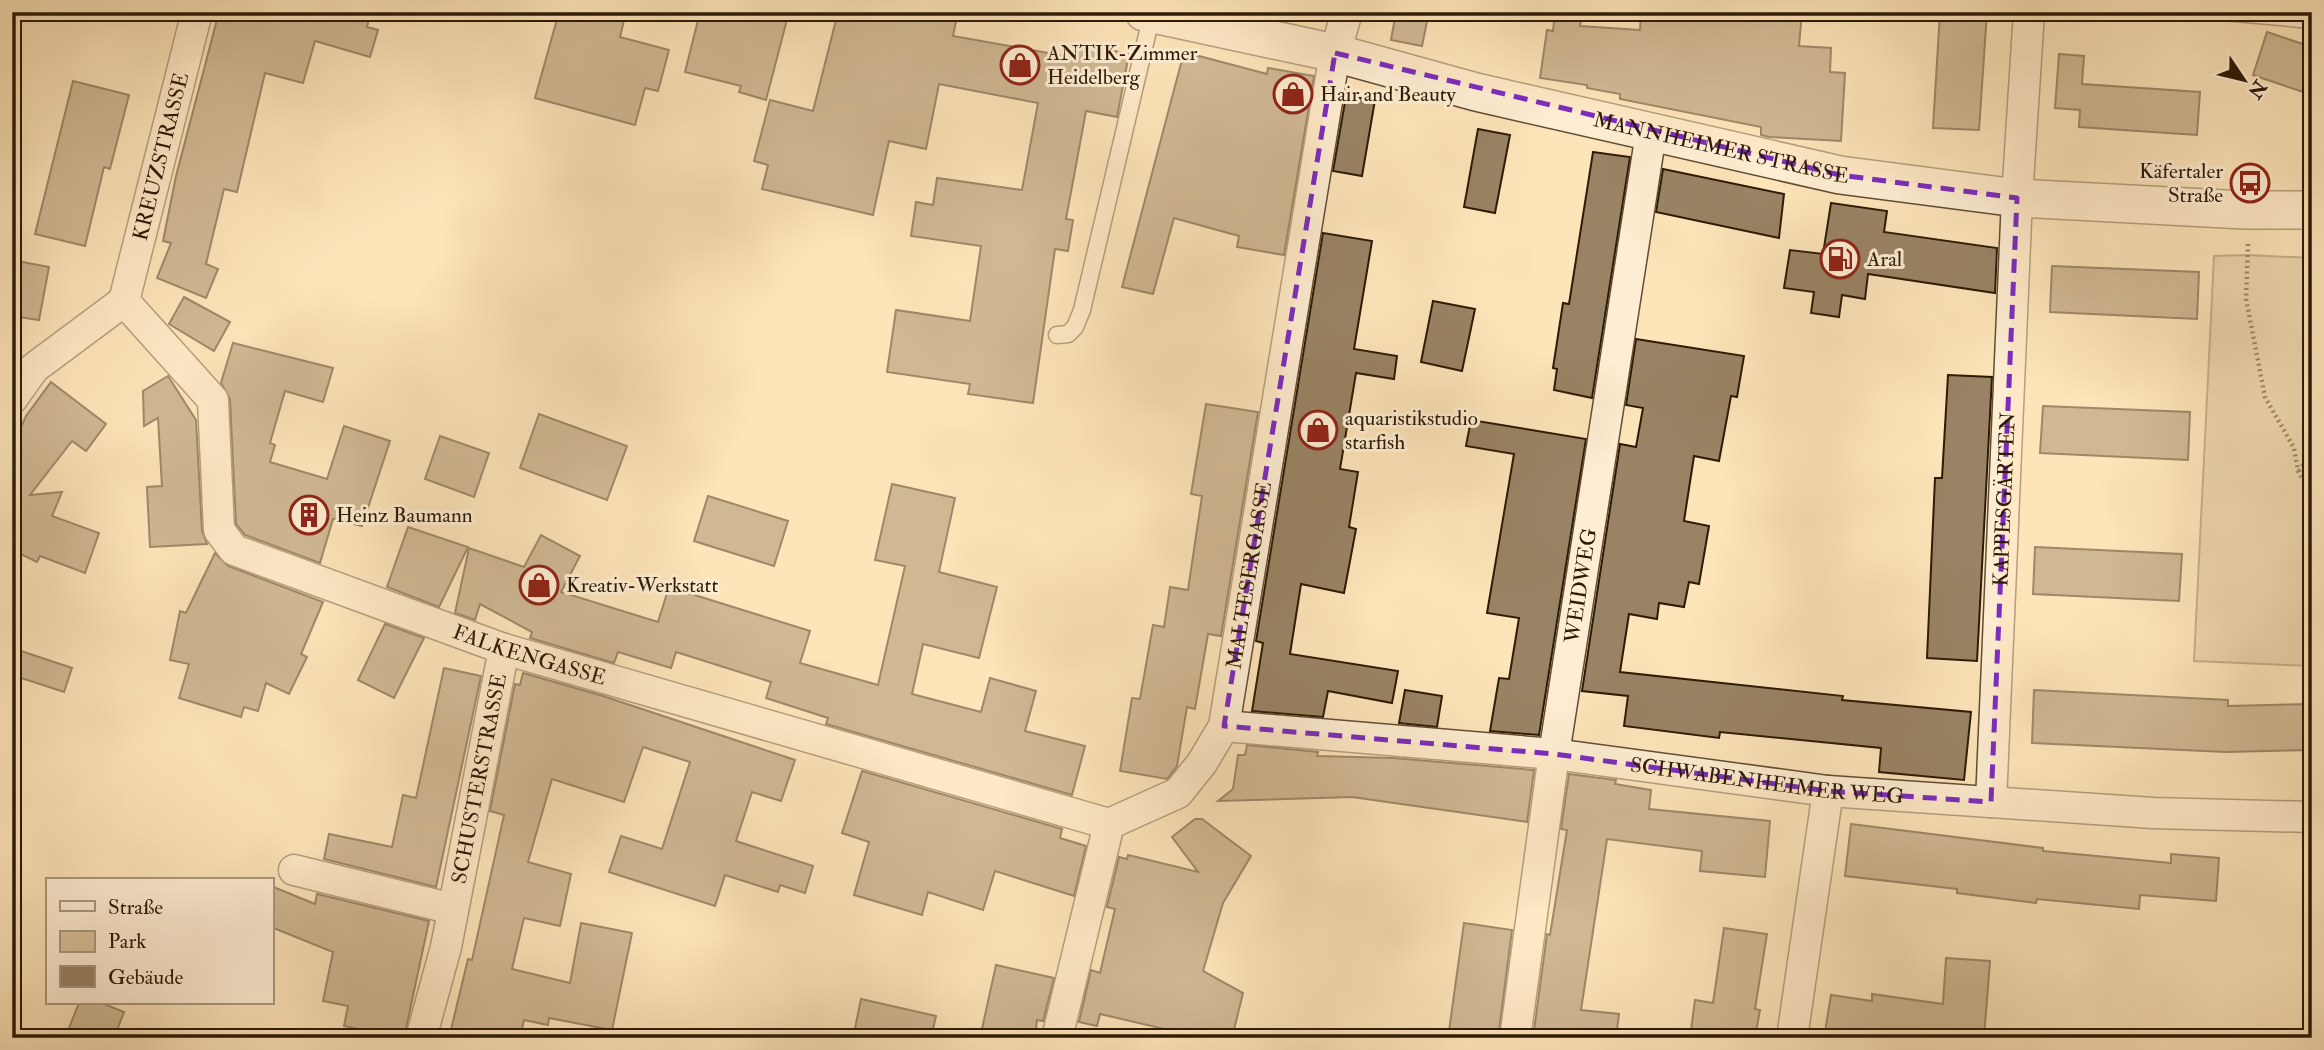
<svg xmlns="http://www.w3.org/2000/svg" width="2324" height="1050" font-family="'IM FELL Double Pica',serif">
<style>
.green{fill:#dac29b;stroke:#846e51;stroke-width:2}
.building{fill:#998364;stroke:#2d1a07;stroke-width:2}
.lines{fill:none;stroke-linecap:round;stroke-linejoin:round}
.service-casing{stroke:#614c34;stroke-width:19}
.minor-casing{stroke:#614c34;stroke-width:33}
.tertiary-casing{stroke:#614c34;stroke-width:40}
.path{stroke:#2d1a07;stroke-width:4.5;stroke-dasharray:2 3.5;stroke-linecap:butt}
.service{stroke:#feedd2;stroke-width:16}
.minor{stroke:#feedd2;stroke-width:30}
.tertiary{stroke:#feedd2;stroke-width:37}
.marked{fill:none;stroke:#7b2cbf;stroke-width:5;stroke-dasharray:14 9;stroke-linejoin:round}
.labels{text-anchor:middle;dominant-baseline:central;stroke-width:6;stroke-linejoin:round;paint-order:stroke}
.poi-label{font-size:21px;fill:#2d1a07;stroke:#feedd2;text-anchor:start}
.street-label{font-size:21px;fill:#2d1a07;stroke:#feedd2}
</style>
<rect width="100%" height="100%" fill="#fde4b9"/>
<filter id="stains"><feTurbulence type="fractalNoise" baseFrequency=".00286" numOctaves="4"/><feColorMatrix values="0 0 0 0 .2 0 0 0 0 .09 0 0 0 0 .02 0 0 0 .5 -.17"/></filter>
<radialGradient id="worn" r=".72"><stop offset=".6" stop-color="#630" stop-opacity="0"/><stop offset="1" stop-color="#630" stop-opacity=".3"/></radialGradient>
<path class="green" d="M2247,255L2312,258V666L2194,661L2214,256Z"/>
<g class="building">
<path d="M219,12H371L367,27L378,30L370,57L315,41L303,83L265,73L237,192L224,189L206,264L218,269L206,298L157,278L171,243L163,241L176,176Z"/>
<path d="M559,12H626L620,37L669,50L658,91L645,88L635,125L535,98Z"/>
<path d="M700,12H789L766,100L739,92L741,86L685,72Z"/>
<path d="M838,12H958L953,36L1071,57L1074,43L1129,54L1117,117L1086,111L1066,219L1073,220L1068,251L1055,249L1033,403L968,394L970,384L887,372L896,310L970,321L981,246L911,236L916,202L933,205L937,178L1022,190L1038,103L939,84L926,149L889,141L873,215L762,189L768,165L754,161L770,100L813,111Z"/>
<path d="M1396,12H1429L1422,46L1391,40Z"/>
<path d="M1555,12H1582L1580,26L1640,30L1641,12H1802L1799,46L1831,48L1830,72L1845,73L1841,141L1769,137L1761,135V127L1620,99V94L1587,88V85L1540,78L1547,30L1553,31Z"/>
<path d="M1940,12H1987L1979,130L1933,128Z"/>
<path d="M2267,32L2312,47V95L2253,75Z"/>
<path d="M1184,52L1267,74L1268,68L1314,76L1284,255L1237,247L1239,236L1174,218L1153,294L1122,287Z"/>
<path d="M2059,54L2084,56L2082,84L2200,92L2197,135L2079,127L2080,110L2055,108Z"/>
<path d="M73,81L129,95L110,169L104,167L85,246L35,234Z"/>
<path d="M1346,96L1375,100L1362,176L1333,171Z"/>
<path d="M1478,129L1510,135L1495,213L1464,207Z"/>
<path d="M1593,152L1630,157L1592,398L1554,390L1557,369L1553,368L1563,303L1569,304Z"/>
<path d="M1663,169L1784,194L1779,238L1656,212Z"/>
<path d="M1831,203L1887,211L1884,232L1997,248L1995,293L1868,274L1865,299L1842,295L1839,317L1811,313L1814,292L1784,288L1790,250L1823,254Z"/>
<path d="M1323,233L1372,241L1354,349L1397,356L1394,379L1356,373L1340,469L1358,472L1349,527L1356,529L1344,593L1301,584L1290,654L1398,671L1392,703L1328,691L1323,717L1252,711L1263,643L1256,641Z"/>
<path d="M12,260L49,267L39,320L12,316Z"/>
<path d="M2052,266L2199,272L2197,319L2050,312Z"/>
<path d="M184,297L230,322L214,351L169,324Z"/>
<path d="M1433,301L1475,309L1462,371L1421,362Z"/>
<path d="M1636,339L1744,356L1737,397L1731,396L1719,461L1694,456L1684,521L1709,526L1699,584L1689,582L1684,607L1659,603L1657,619L1629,614L1620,672L1843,696L1842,700L1971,712L1964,780L1879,772L1881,748L1720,732L1719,738L1624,726L1628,696L1582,691L1620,444L1636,447L1643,408L1626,405Z"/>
<path d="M233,343L333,368L323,402L285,391L270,443L275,445L270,462L327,479L344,426L390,441L362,526L333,519L320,563L245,535L236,524L230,399L221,383Z"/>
<path d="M1948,375L1992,377L1977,661L1927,658L1935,478H1942Z"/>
<path d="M168,376L196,420L202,531L207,544L150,547L147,487L162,486L158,418L144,426L143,391Z"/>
<path d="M51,382L106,424L86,451L72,441L30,495L62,492L52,516L99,533L85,573L40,556L37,562L12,550V447L26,416Z"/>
<path d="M1206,404L1258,412L1221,636L1208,634L1195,709L1187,707L1177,766L1167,779L1120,771L1132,698L1140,699L1153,625L1164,627L1170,587L1188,590L1202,496L1191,494Z"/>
<path d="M2043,406L2190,412L2188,460L2040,453Z"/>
<path d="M539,414L627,446L607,500L520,468Z"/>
<path d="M1471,420L1586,439L1539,735L1490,731L1499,678L1509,679L1519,618L1487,613L1514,454L1466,446Z"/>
<path d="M440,436L489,453L474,497L425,479Z"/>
<path d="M892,484L955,498L939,572L997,587L979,658L923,644L912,694L981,712L990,678L1036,691L1025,731L1085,746L1072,795L826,724L828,718L766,698L771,682L676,652L671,668L618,652L614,663L530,638L532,632L480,604L475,620L455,613L469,548L524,567L541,535L580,556L561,592L658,622L669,587L810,631L800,663L878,685L905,566L875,560Z"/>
<path d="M708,496L788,521L774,566L694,541Z"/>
<path d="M408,527L468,547L439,607L387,587Z"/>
<path d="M2035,547L2182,554L2179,601L2033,594Z"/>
<path d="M215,553L228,566L323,602L301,654L307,657L289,694L266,683L258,711L244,707L241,717L179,698L189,664L170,660L180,611L186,613Z"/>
<path d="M385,624L424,638L394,698L358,680Z"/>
<path d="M12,648L72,668L64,692L12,675Z"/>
<path d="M444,668L481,676L436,887L324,859L329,834L392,847L403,795L416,798Z"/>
<path d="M523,673L603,696L795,760L781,801L752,792L736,841L813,866L805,893L780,885L778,892L725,875L715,906L609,872L621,836L662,849L690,762L643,747L624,802L552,779L528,862L571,874L560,926L524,918L512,969L570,983L581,923L632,933L612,1030L549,1018L548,1025L524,1020L520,1038H449L468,959L472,960L504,815L490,811L515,684L520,685Z"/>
<path d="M1405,690L1442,696L1437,727L1399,723Z"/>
<path d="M2034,690L2228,700V706L2312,704V750L2226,752L2032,743Z"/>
<path d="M1247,745L1318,752L1317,756L1393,758L1534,770L1527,822L1352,797L1218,801L1233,789L1238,755H1245Z"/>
<path d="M862,771L1062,829L1060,838L1086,846L1074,896L995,871L983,910L928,892L922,915L854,895L869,842L842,833Z"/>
<path d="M1569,774L1616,780L1615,784L1651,790L1649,809L1770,821L1765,877L1700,871L1702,851L1607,839L1581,1010L1619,1014L1616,1038H1533L1547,934L1550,935L1567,830L1561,829Z"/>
<path d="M1195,819H1202L1251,856L1223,903L1203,971L1243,993L1232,1038H1172L1173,1031L1100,1014L1097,1026L1079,1022L1091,970L1100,973L1115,909L1107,907L1119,857L1127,859L1128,855L1198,872L1172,837Z"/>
<path d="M1851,824L2043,848V851L2171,863V854L2219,858L2216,901L2140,895L2139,909L2037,899L2036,903L1957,893V889L1845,876Z"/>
<path d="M271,886L315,904L317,894L429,921L404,1038H366L368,1031L344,1026L348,1006L323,1001L333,952L271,927Z"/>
<path d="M1464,923L1512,930L1498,1038H1448Z"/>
<path d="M1724,928L1767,934L1755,1009L1760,1010L1755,1038H1690L1695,1000L1713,1003Z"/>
<path d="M1946,958L1990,961L1984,1038H1824L1831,995L1872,1001V994L1943,1004Z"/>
<path d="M996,965L1054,978L1043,1021L1037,1020L1035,1038H980Z"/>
<path d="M861,999L936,1016L931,1038H853Z"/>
<path d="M79,1003H102L124,1012L114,1038H65Z"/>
</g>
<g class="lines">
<defs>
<g id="service">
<path d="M2224,12L2312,20"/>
<path d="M1057,335L1068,334L1075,327L1082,310L1152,14"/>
</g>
<g id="minor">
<path id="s1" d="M124,301L213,400L219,530L234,550L504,649L1109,824"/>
<path id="s2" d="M124,301L197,12"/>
<path d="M12,399L34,368L124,301"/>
<path id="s3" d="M1224,726L1554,754L1828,791L2153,813L2312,817"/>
<path id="s4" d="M1991,802L2017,198L2029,12"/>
<path d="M294,870L453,909"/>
<path id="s5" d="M421,1038L446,947L504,649"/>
<path id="s6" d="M1057,1038L1109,824L1178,793L1202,763L1224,726L1335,53L1347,12"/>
<path id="s7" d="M1515,1038L1554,754L1651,133"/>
<path d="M1792,1038L1828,791"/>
</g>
<g id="tertiary">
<path id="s8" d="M1144,12L1335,53L1476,92L1840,175L2017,198L2244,210H2312"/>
</g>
</defs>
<use href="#service" class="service-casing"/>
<use href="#minor" class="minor-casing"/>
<use href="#tertiary" class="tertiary-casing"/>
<g class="path">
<path d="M2248,244L2246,299L2265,397L2294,448L2298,471L2312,495"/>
<path d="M2299,471L2312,453"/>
</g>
<use href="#service" class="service"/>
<use href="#minor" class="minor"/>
<use href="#tertiary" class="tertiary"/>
</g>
<path d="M0 0H2324V1050H0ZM1335,53L1840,175L2017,198L1991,802L1828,791L1554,754L1224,726Z" fill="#fde4b9" fill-opacity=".55" fill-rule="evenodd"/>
<path class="marked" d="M1335,53L1840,175L2017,198L1991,802L1828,791L1554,754L1224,726Z"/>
<defs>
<symbol id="shop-ring" viewBox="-11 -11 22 22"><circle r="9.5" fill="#feedd2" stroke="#8f2418" stroke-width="1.5"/><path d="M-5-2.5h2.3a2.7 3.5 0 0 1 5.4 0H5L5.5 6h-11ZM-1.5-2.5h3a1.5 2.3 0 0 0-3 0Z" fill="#8f2418"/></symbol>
<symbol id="bus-ring" viewBox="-11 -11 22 22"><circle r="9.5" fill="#feedd2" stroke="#8f2418" stroke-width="1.5"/><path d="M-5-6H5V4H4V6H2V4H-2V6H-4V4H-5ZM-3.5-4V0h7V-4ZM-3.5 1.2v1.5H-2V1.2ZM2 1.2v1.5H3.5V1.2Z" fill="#8f2418"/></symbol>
<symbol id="fuel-ring" viewBox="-11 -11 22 22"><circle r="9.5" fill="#feedd2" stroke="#8f2418" stroke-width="1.5"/><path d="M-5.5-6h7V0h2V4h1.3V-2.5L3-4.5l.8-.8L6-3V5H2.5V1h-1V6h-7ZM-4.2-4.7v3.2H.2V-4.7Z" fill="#8f2418"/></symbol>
<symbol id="building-ring" viewBox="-11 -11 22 22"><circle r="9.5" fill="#feedd2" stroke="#8f2418" stroke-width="1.5"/><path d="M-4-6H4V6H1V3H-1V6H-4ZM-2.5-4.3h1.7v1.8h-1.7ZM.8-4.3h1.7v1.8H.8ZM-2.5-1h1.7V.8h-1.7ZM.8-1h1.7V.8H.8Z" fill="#8f2418"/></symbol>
</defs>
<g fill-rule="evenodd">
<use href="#shop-ring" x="998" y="43" width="44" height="44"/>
<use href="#shop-ring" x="1271" y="72" width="44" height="44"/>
<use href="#bus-ring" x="2228" y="161" width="44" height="44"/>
<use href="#fuel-ring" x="1818" y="237" width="44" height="44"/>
<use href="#shop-ring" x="1296" y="408" width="44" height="44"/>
<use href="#building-ring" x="287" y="493" width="44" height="44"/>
<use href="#shop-ring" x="517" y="563" width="44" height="44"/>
</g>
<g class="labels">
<g class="poi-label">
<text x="1047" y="53">ANTIK-Zimmer<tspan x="1047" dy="24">Heidelberg</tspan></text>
<text x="1320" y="94">Hair and Beauty</text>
<text x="2223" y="171" text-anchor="end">Käfertaler<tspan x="2223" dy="24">Straße</tspan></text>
<text x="1867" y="259">Aral</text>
<text x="1345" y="418">aquaristikstudio<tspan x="1345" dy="24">starfish</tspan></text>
<text x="336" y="515">Heinz Baumann</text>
<text x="566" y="585">Kreativ-Werkstatt</text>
</g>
<g class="street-label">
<text stroke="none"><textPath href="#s8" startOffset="593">MANNHEIMER STRASSE</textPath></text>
<text stroke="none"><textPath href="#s2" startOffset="149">KREUZSTRASSE</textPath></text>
<text stroke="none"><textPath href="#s4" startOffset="303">KAPPESGÄRTEN</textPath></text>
<text stroke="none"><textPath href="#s6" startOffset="530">MALTESERGASSE</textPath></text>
<text stroke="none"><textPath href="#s7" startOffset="457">WEIDWEG</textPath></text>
<text stroke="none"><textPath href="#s1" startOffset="602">FALKENGASSE</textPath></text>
<text stroke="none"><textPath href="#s5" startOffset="266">SCHUSTERSTRASSE</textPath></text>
<text stroke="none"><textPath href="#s3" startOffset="546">SCHWABENHEIMER WEG</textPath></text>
</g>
</g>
<rect width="2324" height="1050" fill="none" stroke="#fde4b9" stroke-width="42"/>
<rect x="14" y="14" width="2296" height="1022" fill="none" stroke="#2d1a07" stroke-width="3.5"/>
<rect x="21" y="21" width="2282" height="1008" fill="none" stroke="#2d1a07" stroke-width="2"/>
<rect x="46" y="878" width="228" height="126" fill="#feedd2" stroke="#aa9981" stroke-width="2"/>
<rect x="60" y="901" width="35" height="10" fill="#feedd2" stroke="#aa9981" stroke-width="2"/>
<text x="108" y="914" font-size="21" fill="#2d1a07">Straße</text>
<rect x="60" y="931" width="35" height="21" fill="#dac29b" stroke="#aa9981" stroke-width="2"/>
<text x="108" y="948" font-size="21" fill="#2d1a07">Park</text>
<rect x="60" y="966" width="35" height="21" fill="#998364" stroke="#aa9981" stroke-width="2"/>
<text x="108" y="984" font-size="21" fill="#2d1a07">Gebäude</text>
<g transform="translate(2244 80) rotate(125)" stroke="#feedd2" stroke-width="5" paint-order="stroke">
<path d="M0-5L12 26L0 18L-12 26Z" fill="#2d1a07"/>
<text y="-10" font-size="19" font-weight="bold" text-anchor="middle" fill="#2d1a07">N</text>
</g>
<rect width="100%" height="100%" filter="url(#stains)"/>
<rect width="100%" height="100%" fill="url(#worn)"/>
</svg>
